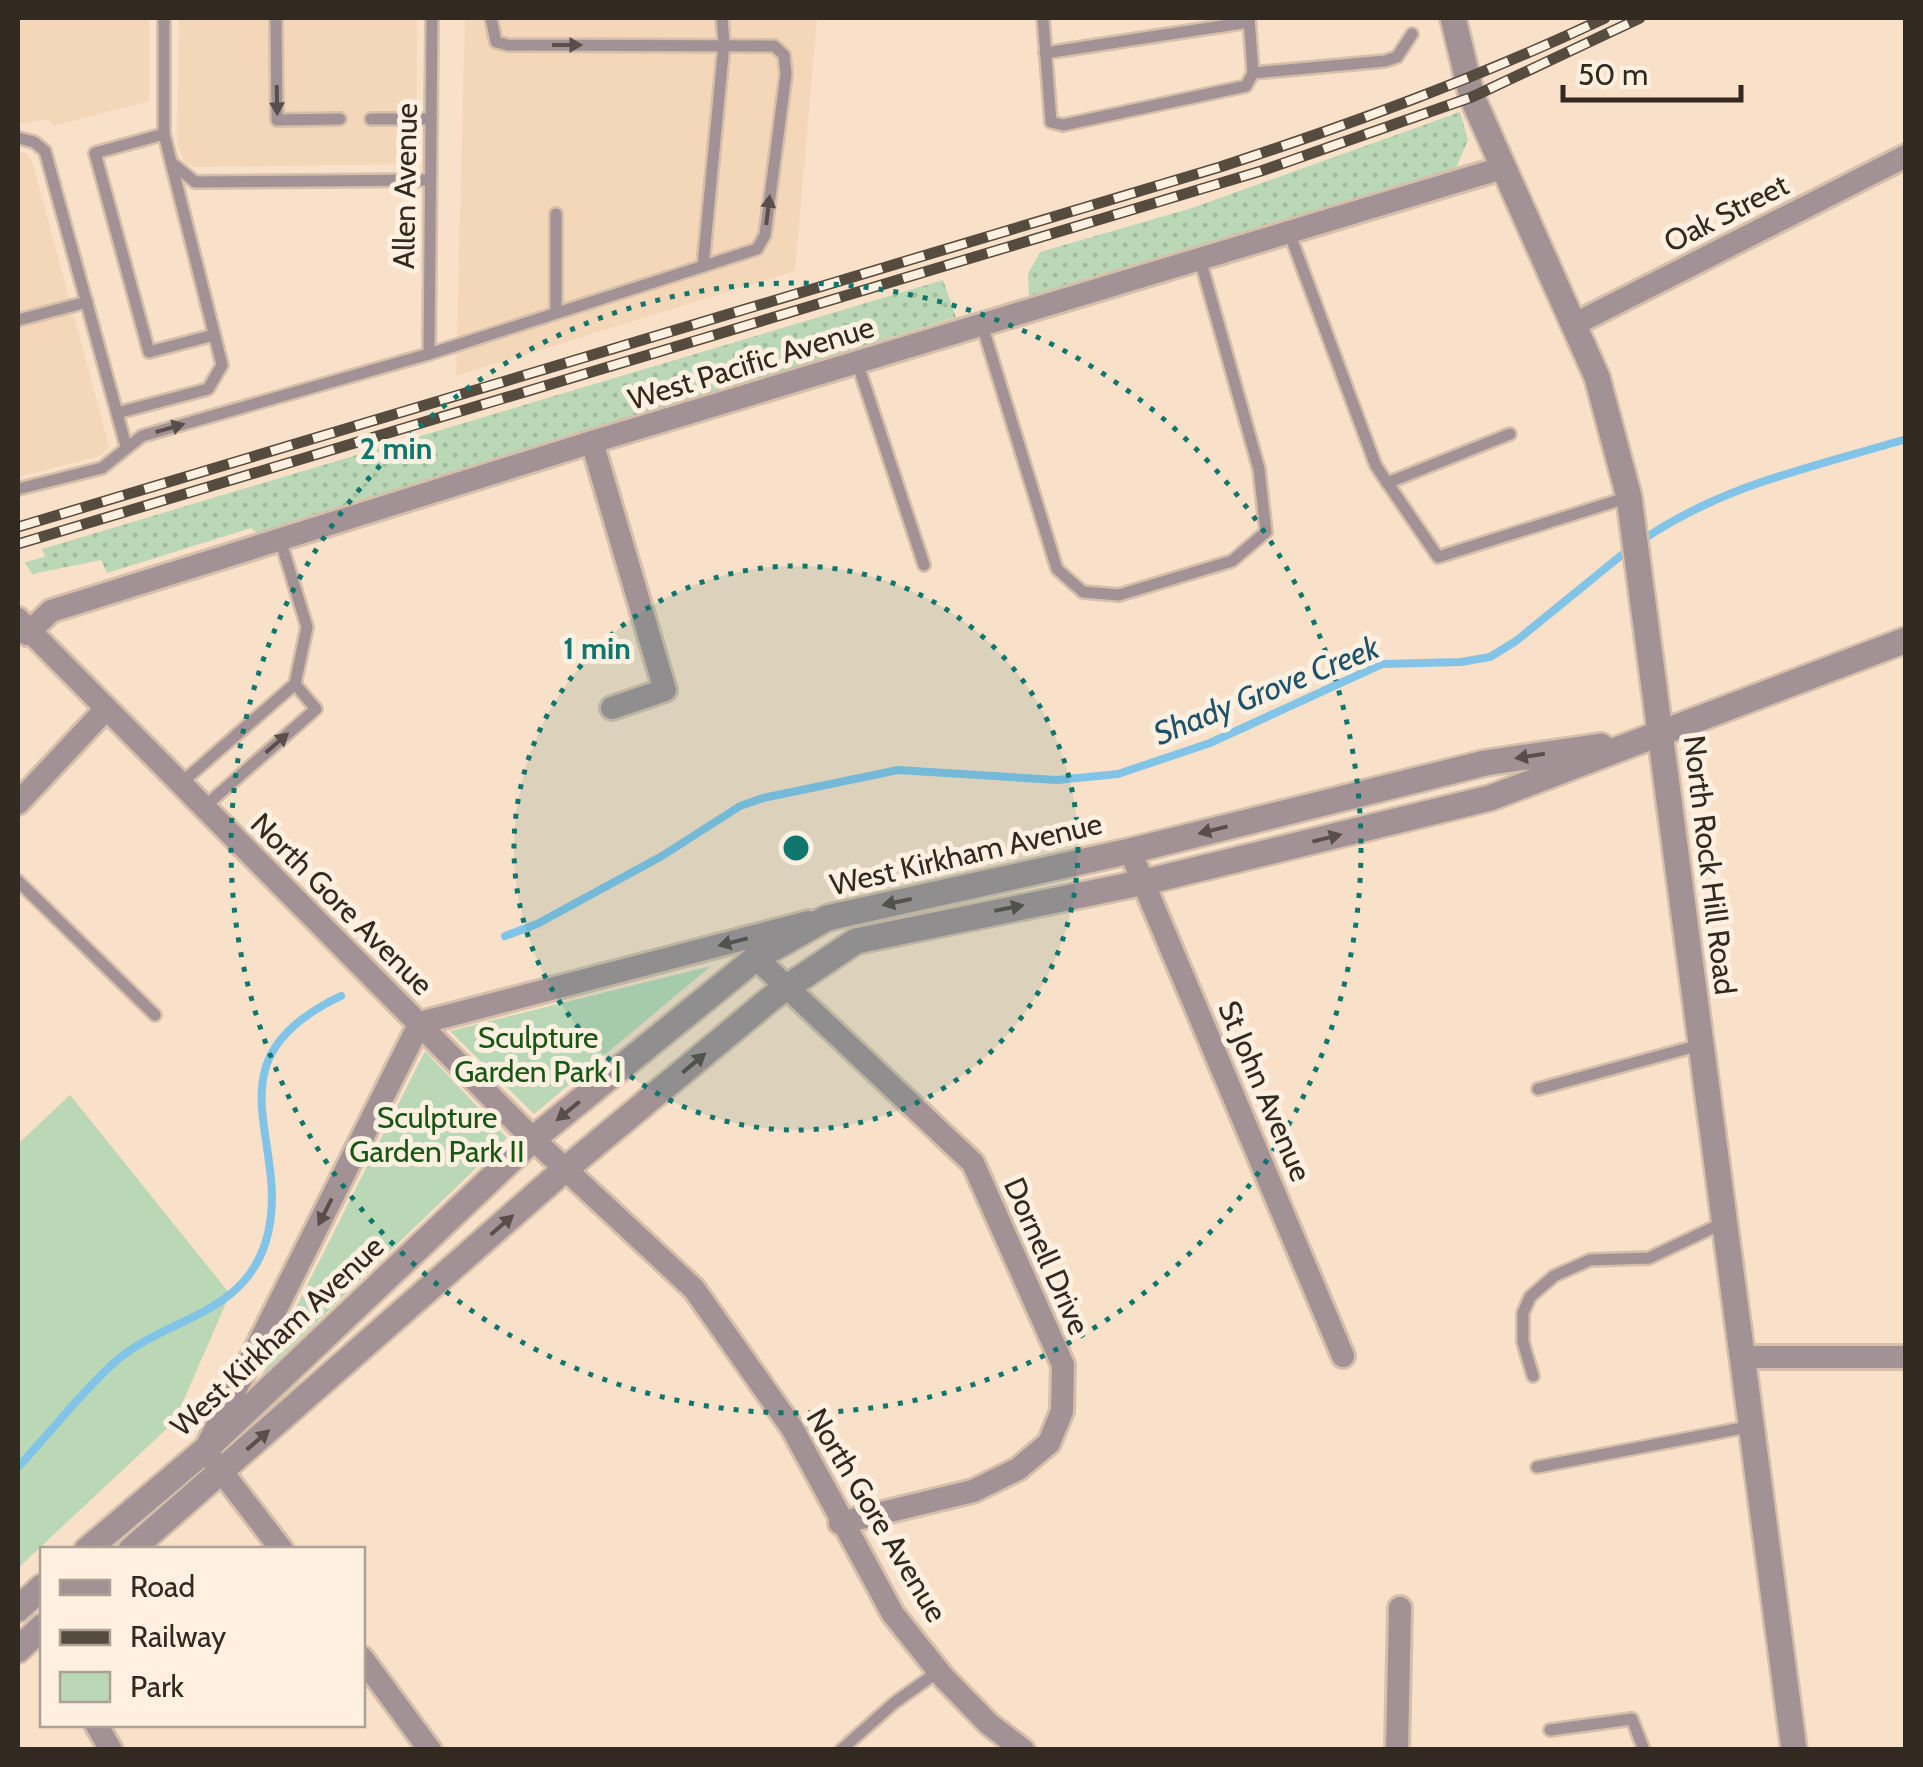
<svg xmlns="http://www.w3.org/2000/svg" width="1923" height="1767" font-family="Cabin,sans-serif">
<style>
.built{fill:#f4d6b8}
.grass{fill:url(#grass-dots)}
.green{fill:#bad7b6}
.lines{fill:none;stroke-linecap:round;stroke-linejoin:round}
.stream{stroke:#82c4e8;stroke-width:8}
.service-casing{stroke:#d5bfaa;stroke-width:16}
.minor-casing{stroke:#d5bfaa;stroke-width:28}
.tertiary-casing{stroke:#d5bfaa;stroke-width:30}
.service{stroke:#a29295;stroke-width:11}
.minor{stroke:#a29295;stroke-width:22}
.tertiary{stroke:#a29295;stroke-width:25}
.rail-casing{stroke:#564b3f;stroke-width:11}
.rail{stroke:#fff0e1;stroke-width:8;stroke-dasharray:22;stroke-linecap:butt}
.oneway{fill:#594e49}
.ring{fill:none;stroke:#0f766e;stroke-width:5;stroke-dasharray:5 10}
.labels{text-anchor:middle;dominant-baseline:central;stroke-width:10;stroke-linejoin:round;paint-order:stroke}
.street-label{font-size:30px;fill:#322920;stroke:#fff0e1}
.park-label{font-size:30px;fill:#195615;stroke:#fff0e1}
.water-label{font-size:32px;font-style:italic;fill:#1e526b;stroke:#fff0e1}
.centre{fill:#0f766e;stroke:#fff0e1;stroke-width:5}
.ring-label{font-size:30px;text-anchor:middle;font-weight:bold;fill:#0f766e;stroke:#fff0e1;stroke-width:10;stroke-linejoin:round;paint-order:stroke}
</style>
<defs>
<pattern id="grass-dots" width="8" height="8" patternUnits="userSpaceOnUse" patternTransform="scale(2.5)"><rect width="8" height="8" fill="#bad7b6"/><path d="M2 2h.1M6 6h.1" fill="none" stroke="#a0b99c" stroke-width="1.8" stroke-linecap="round"/></pattern>
</defs>
<rect width="100%" height="100%" fill="#f9e0c8"/>
<g class="built">
<path d="M18,18H149V101L53,126L50,119L18,124Z"/>
<path d="M179,18H417L416,164L194,167L185,163L177,144Z"/>
<path d="M465,18H817L795,271L456,376Z"/>
<path d="M18,151L26,153L32,161L109,446L100,456L18,477Z"/>
</g>
<g class="grass">
<path d="M1460,112L1468,140L1456,168L1029,296L1028,274L1040,252L1192,208Z"/>
<path d="M943,280L956,317L257,533L251,528L107,573L101,560L32,574L25,562L45,557L42,549Z"/>
</g>
<g class="green">
<path d="M711,966L534,1114L450,1031Z"/>
<path d="M425,1051L507,1138L262,1375Z"/>
<path d="M70,1095L230,1294L174,1422L18,1568V1144Z"/>
</g>
<g class="lines">
<g class="stream">
<path d="M1641,541C1722,485 1813,467 1906,439"/>
<path d="M505,936L537,924L662,856L740,806L763,798L898,770L1057,780L1118,774L1210,743L1382,664L1461,662L1490,657L1516,641L1629,549"/>
<path d="M18,1467C50,1433 81,1392 116,1361C169,1316 243,1316 266,1241C295,1144 201,1062 341,996"/>
</g>
<defs>
<g id="service">
<path d="M276,18L277,120L340,119"/>
<path d="M1043,18L1051,122L1063,125L1246,86L1253,73L1249,18"/>
<path d="M1045,53L1249,22"/>
<path d="M1253,73L1385,61L1397,57L1412,34"/>
<path d="M371,119H431"/>
<path d="M164,134L95,153L149,352L214,335"/>
<path d="M18,138L34,142L45,151L126,446"/>
<path d="M173,164L195,182L430,180"/>
<path d="M556,214V313"/>
<path d="M1289,232L1376,466L1438,557L1629,497"/>
<path d="M703,266L724,44L722,18"/>
<path d="M18,320L87,302"/>
<path d="M982,325L1057,569L1083,592L1119,595L1232,561L1266,532L1259,469L1200,259"/>
<path d="M429,354L432,18"/>
<path d="M857,362L924,565"/>
<path d="M117,413L208,389L222,365L164,134V18"/>
<path d="M1387,483L1510,434"/>
<path d="M18,489L102,468L142,436L429,354L757,249L765,235L786,74L784,55L774,46L508,45L496,42L491,18"/>
<path d="M280,539L307,627L295,684"/>
<path d="M180,784L295,684L316,709L204,807"/>
<path d="M18,881L155,1015"/>
<path d="M1538,1089L1700,1045"/>
<path d="M1533,1376L1523,1342V1313L1530,1297L1554,1276L1590,1260L1649,1258L1725,1222"/>
<path d="M1537,1467L1753,1426"/>
<path d="M1550,1730L1632,1719L1644,1750"/>
<path d="M841,1750L894,1703L939,1671"/>
</g>
<g id="minor">
<path d="M1575,324L1906,156"/>
<path d="M592,442L665,690L612,708"/>
<path d="M18,619L533,1139L694,1289L792,1428L893,1614L944,1678L989,1724L1023,1750"/>
<path d="M27,634L51,611L592,442L1502,168"/>
<path d="M18,803L106,709"/>
<path d="M1130,851L1343,1356"/>
<path d="M756,958L973,1163L1063,1365L1062,1411L1049,1443L1018,1469L973,1491L840,1523"/>
<path d="M1744,1357H1906"/>
<path d="M282,1550L205,1450L420,1023L809,922"/>
<path d="M362,1658L430,1750"/>
<path d="M96,1724L111,1750"/>
<path d="M1397,1750L1400,1608"/>
</g>
<g id="tertiary">
<path d="M1453,18L1472,97L1597,377L1629,497L1794,1750"/>
<path d="M87,1550L205,1450L533,1139L756,958L827,918L1130,851L1485,763L1601,746"/>
<path d="M131,1550L555,1178L774,996L856,941L1145,882L1490,798L1906,640"/>
<path d="M18,1609L42,1587"/>
<path d="M18,1650L42,1627"/>
</g>
</defs>
<use href="#service" class="service-casing"/>
<use href="#minor" class="minor-casing"/>
<use href="#tertiary" class="tertiary-casing"/>
<use href="#service" class="service"/>
<use href="#minor" class="minor"/>
<use href="#tertiary" class="tertiary"/>
<defs>
<g id="rail">
<path d="M18,527L1220,167C1354,123 1478,78 1605,18"/>
<path d="M18,544L1261,171L1472,97L1640,18"/>
</g>
</defs>
<use href="#rail" class="rail-casing"/>
<use href="#rail" class="rail"/>
</g>
<defs><path id="oneway-solid" d="M-6-.8H1V-3.2L6.5 0L1 3.2V.8H-6Z" transform="scale(2.5)"/></defs>
<g class="oneway">
<use href="#oneway-solid" transform="translate(567 45)"/>
<use href="#oneway-solid" transform="translate(277 100) rotate(89)"/>
<use href="#oneway-solid" transform="translate(768 210) rotate(-83)"/>
<use href="#oneway-solid" transform="translate(170 428) rotate(-16)"/>
<use href="#oneway-solid" transform="translate(277 743) rotate(-41)"/>
<use href="#oneway-solid" transform="translate(1530 756) rotate(171)"/>
<use href="#oneway-solid" transform="translate(1213 830) rotate(166)"/>
<use href="#oneway-solid" transform="translate(1327 838) rotate(-14)"/>
<use href="#oneway-solid" transform="translate(897 902) rotate(168)"/>
<use href="#oneway-solid" transform="translate(1009 908) rotate(-11)"/>
<use href="#oneway-solid" transform="translate(733 942) rotate(166)"/>
<use href="#oneway-solid" transform="translate(694 1063) rotate(-40)"/>
<use href="#oneway-solid" transform="translate(568 1111) rotate(141)"/>
<use href="#oneway-solid" transform="translate(325 1212) rotate(117)"/>
<use href="#oneway-solid" transform="translate(502 1225) rotate(-41)"/>
<use href="#oneway-solid" transform="translate(258 1440) rotate(-41)"/>
</g>
<circle cx="796" cy="848" r="282" fill="#0f766e" fill-opacity=".12"/>
<g class="ring">
<circle cx="796" cy="848" r="282"/>
<circle cx="796" cy="848" r="565"/>
</g>
<g class="labels">
<g class="street-label">
<text transform="translate(405 186) rotate(-89)">Allen Avenue</text>
<text transform="translate(1726 213) rotate(-27)">Oak Street</text>
<text transform="translate(751 363) rotate(-17)">West Pacific Avenue</text>
<text transform="translate(966 854) rotate(-13)">West Kirkham Avenue</text>
<text transform="translate(1710 865) rotate(83)">North Rock Hill Road</text>
<text transform="translate(342 904) rotate(45)">North Gore Avenue</text>
<text transform="translate(1265 1091) rotate(67)">St John Avenue</text>
<text transform="translate(1047 1256) rotate(66)">Dornell Drive</text>
<text transform="translate(277 1336) rotate(-43)">West Kirkham Avenue</text>
<text transform="translate(877 1515) rotate(59)">North Gore Avenue</text>
</g>
<g class="park-label">
<text x="538" y="1037">Sculpture<tspan x="538" dy="34">Garden Park I</tspan></text>
<text x="437" y="1117">Sculpture<tspan x="437" dy="34">Garden Park II</tspan></text>
</g>
<g class="water-label">
<text transform="translate(1266 690) rotate(-22)">Shady Grove Creek</text>
</g>
</g>
<circle cx="796" cy="848" r="15" class="centre"/>
<g class="ring-label">
<text x="396" y="459">2 min</text>
<text x="597" y="659">1 min</text>
</g>
<rect width="1923" height="1767" fill="none" stroke="#322920" stroke-width="40"/>
<rect x="40" y="1547" width="325" height="180" fill="#fff0e1" stroke="#ada094" stroke-width="2.5"/>
<rect x="60" y="1580" width="50" height="15" fill="#a29295" stroke="#ada094" stroke-width="2.5"/>
<text x="130" y="1597" font-size="30" fill="#322920">Road</text>
<rect x="60" y="1630" width="50" height="15" fill="#564b3f" stroke="#ada094" stroke-width="2.5"/>
<text x="130" y="1647" font-size="30" fill="#322920">Railway</text>
<rect x="60" y="1672" width="50" height="30" fill="#bad7b6" stroke="#ada094" stroke-width="2.5"/>
<text x="130" y="1697" font-size="30" fill="#322920">Park</text>
<path d="M1563 85v15h178v-15" fill="none" stroke="#322920" stroke-width="5"/>
<text x="1578" y="85" font-size="30" fill="#322920" stroke="#fff0e1" stroke-width="8" paint-order="stroke">50 m</text>
</svg>
